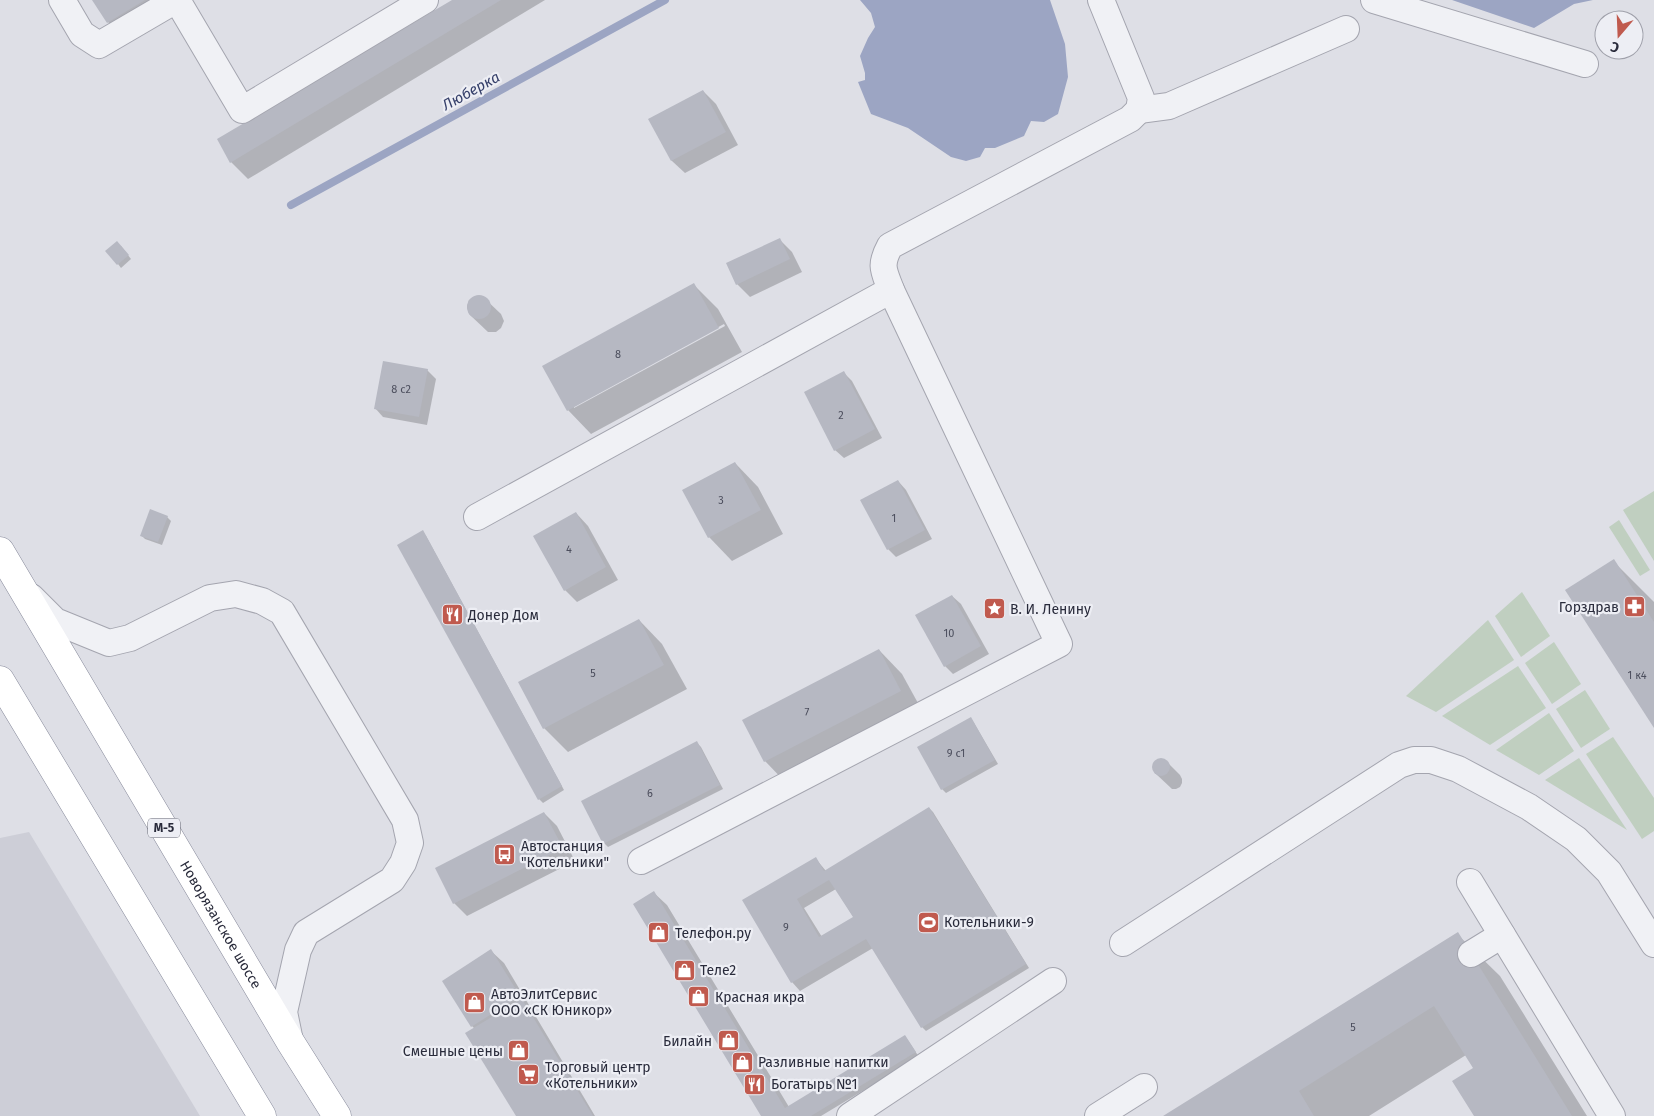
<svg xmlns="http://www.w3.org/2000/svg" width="1654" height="1116" font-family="'Fira Sans',sans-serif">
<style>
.built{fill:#cdced7}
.green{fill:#c0cfc0}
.water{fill:#9ca5c3}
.shadow{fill:#0003;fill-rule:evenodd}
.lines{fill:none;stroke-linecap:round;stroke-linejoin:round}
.stream{stroke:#9ca5c3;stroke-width:8}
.building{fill:#b6b8c2;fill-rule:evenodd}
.minor-casing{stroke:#a4a5af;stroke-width:28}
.highway-casing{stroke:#878a9b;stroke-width:29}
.minor{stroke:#f0f1f5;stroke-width:26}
.highway{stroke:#fff;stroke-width:28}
.labels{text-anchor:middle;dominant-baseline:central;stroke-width:4.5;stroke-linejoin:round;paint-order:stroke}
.number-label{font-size:11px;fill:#4c4e5d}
.shield{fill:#edeef4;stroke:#646672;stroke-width:1}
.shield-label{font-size:12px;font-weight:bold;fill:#292b3b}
.poi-label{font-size:14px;fill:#292b3b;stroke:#edeef4;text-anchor:start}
.street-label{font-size:14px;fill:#292b3b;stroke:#edeef4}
.water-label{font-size:15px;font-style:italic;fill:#37416b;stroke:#edeef4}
</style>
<rect width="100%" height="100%" fill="#dedfe6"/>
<path class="built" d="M29,832L200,1116H0V838Z"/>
<g class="green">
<path d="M1654,491V561L1623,510Z"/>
<path d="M1619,520L1650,570L1640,576L1609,527Z"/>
<path d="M1522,592L1550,636L1521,657L1495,616Z"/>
<path d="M1488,620L1514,660L1436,712L1406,696Z"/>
<path d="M1554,642L1581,684L1552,704L1525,663Z"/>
<path d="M1518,666L1546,708L1490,745L1442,716Z"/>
<path d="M1585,690L1610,729L1581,748L1556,709Z"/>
<path d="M1549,713L1574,751L1539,775L1496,750Z"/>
<path d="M1613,737L1654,798V831L1642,839L1586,754Z"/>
<path d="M1579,758L1627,830L1545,780Z"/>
</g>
<g class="water">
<path d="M860,0H1050L1065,44L1068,77L1058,114L1044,122L1031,121L1024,136L995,148H985L980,157L966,161L951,157L908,128L871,114L858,82L865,80V73L860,56L868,38L875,27L871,13Z"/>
<path d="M1452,0H1593L1574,4L1534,28Z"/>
</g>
<g class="shadow">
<path d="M94,0H175L125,39L108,22Z"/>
<path d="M455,0H545L248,179L231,162L219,140Z"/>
<path d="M703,91L716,104L738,145L685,173L672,161L650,119Z"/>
<path d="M779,239L792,252L802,272L750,297L737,284Z"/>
<path d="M121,246L131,259L121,268L118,264Z"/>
<path d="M694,285L718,309L742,352L591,434L568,410ZM724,324L725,326L574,408V405Z"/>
<path d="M482,296L501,314L504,321L501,328L496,332H488L469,314L467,307L469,300L475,297Z"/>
<path d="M427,370L436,379L427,425L383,417L375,408Z"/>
<path d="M844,373L852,381L882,438L844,458L835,450Z"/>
<path d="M735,463L758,487L783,534L732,561L709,537Z"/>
<path d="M898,481L906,490L932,539L896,557L888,549Z"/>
<path d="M576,513L588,526L618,580L577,602L565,590Z"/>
<path d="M167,517L171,521L162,545L145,539L141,535Z"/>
<path d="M423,532L426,536L564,790L543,803L539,799L399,545Z"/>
<path d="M1613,561L1654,602V725Z"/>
<path d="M952,596L961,604L989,654L953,674L945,666Z"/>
<path d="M639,620L662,644L687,689L568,752L544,728Z"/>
<path d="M879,650L902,674L924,714L788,785L765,761Z"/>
<path d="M971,719L974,723L998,764L946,793L942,789Z"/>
<path d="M697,743L701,747L723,789L608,847L604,843Z"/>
<path d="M1159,759H1163L1167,762L1180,775L1182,779V783L1180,787L1176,789H1172L1155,773L1153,770V765Z"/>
<path d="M929,808L933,812L1029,968L926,1031L922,1027L873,948L800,991L792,982L744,901L816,859L826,871ZM836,889L854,918L822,937L804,908Z"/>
<path d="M544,813L557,826L575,861L467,916L454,903Z"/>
<path d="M654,893L667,905L789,1107L905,1036L919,1057L821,1116H762Z"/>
<path d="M1457,934L1500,976L1587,1116H1476L1475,1068L1466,1055L1369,1116H1165Z"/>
<path d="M491,951L504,963L595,1116H517L475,1029L472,1026Z"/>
</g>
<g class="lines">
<path class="stream" d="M291,205L665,0"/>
</g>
<g class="building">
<path d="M92,0H145L107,23Z"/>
<path d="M452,0H501L230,163L217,139Z"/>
<path d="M703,90L726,132L671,161L648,119Z"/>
<path d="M780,238L790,259L736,285L726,263Z"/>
<path d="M117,241L129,255L117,265L105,251Z"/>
<path d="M694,283L719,328L567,411L542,366Z"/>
<circle cx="479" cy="307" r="12"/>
<path d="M383,361L428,369L419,417L374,409Z"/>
<path d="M844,371L875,429L834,451L804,392Z"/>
<path d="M735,462L761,510L708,538L682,490Z"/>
<path d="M898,480L925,530L887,550L860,500Z"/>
<path d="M150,509L168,516L158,542L140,536Z"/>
<path d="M576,512L606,567L564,591L533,536Z"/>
<path d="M423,530L562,786L538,800L397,545Z"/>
<path d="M1614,559L1654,622V728L1565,590Z"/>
<path d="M952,595L981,646L944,667L915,615Z"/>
<path d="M639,619L664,665L543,729L518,682Z"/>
<path d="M879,649L901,691L764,762L742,720Z"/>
<path d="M971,717L995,760L941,790L917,747Z"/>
<path d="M697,741L720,785L603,844L581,801Z"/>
<circle cx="1161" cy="767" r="9"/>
<path d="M929,807L1026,964L921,1028L866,939L791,983L742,900L816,857L824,871ZM829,880L853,917L819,937L797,899Z"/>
<path d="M544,812L563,848L453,904L435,868Z"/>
<path d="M654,891L785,1108L905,1035L916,1052L811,1116H761L633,904Z"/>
<path d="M1458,932L1572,1116H1474L1452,1081L1473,1068L1434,1006L1299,1091L1314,1116H1163Z"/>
<path d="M491,949L520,996L471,1027L442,981Z"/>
<path d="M522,999L593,1116H516L465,1033Z"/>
</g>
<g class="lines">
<defs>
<g id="minor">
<path d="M62,0L82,34L99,45L176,0"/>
<path d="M177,0L242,110L425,0"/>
<path d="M1374,0L1585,64"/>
<path d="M1139,110L1169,106L1346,29"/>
<path d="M477,517L891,290"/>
<path d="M31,597L55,621L109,643L130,638L210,598L236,594L262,601L282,612L405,820L410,843L403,863L392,880L306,933L298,950L284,1012L290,1041"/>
<path d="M641,861L1059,644L891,290C884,271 879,266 890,246L1130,119L1139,110L1141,98L1101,0"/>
<path d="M1470,882L1612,1116"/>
<path d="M1123,943L1399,765L1414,760H1431L1458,769L1529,807L1576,839L1609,872L1654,944"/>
<path d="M1471,954L1502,935"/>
<path d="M850,1116L1053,981"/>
<path d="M1098,1116L1144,1087"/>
</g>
<g id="highway">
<path id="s1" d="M0,551L291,1043L337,1116"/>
<path d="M0,680L262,1116"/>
</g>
</defs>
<use href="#minor" class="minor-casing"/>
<use href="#highway" class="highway-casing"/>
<use href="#minor" class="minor"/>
<use href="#highway" class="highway"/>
</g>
<defs>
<symbol id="pharmacy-square" viewBox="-11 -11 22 22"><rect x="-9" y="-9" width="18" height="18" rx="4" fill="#c05a4e" stroke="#edeef4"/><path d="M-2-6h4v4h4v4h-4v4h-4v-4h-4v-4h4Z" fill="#fff"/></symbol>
<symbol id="sight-square" viewBox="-11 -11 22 22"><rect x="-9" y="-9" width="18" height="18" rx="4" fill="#c05a4e" stroke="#edeef4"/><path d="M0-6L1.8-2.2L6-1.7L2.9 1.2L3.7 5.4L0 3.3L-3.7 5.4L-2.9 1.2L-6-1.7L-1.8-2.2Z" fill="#fff"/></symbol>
<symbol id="restaurant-square" viewBox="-11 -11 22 22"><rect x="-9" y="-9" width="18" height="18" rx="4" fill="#c05a4e" stroke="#edeef4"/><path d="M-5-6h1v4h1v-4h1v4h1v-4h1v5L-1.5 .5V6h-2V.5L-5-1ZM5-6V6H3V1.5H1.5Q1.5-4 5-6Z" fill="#fff"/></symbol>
<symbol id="bus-square" viewBox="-11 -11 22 22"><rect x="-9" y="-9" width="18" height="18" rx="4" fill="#c05a4e" stroke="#edeef4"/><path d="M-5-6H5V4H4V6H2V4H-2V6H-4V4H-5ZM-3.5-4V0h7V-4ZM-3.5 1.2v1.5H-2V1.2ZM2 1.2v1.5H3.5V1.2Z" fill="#fff"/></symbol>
<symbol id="stadium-square" viewBox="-11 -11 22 22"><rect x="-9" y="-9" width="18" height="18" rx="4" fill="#c05a4e" stroke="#edeef4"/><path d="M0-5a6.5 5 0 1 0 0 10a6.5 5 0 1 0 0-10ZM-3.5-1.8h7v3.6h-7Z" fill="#fff"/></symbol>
<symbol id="shop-square" viewBox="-11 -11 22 22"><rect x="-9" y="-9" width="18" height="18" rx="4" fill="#c05a4e" stroke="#edeef4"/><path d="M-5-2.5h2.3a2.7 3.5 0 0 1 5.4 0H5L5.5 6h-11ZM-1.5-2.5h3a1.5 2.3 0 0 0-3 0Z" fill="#fff"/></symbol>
<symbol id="supermarket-square" viewBox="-11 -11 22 22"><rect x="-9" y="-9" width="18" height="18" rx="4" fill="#c05a4e" stroke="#edeef4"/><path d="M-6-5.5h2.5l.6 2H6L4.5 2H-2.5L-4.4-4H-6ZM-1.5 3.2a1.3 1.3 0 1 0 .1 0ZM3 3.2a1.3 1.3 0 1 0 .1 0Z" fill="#fff"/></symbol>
</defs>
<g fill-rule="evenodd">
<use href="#pharmacy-square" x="1622" y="594" width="25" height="25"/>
<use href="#sight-square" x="982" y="596" width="25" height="25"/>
<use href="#restaurant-square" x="440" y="602" width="25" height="25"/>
<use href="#bus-square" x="492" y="842" width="25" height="25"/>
<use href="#stadium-square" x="916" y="910" width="25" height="25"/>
<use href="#shop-square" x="646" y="920" width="25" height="25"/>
<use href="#shop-square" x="672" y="958" width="25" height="25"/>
<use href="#shop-square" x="686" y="984" width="25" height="25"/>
<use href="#shop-square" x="462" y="990" width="25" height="25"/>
<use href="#shop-square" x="716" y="1028" width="25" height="25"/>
<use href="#shop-square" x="506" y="1038" width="25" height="25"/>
<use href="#shop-square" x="730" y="1050" width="25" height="25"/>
<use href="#supermarket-square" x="516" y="1062" width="25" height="25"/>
<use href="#restaurant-square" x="742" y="1072" width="25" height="25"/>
</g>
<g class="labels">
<g class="number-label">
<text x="618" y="354">8</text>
<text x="401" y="389">8 с2</text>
<text x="841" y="415">2</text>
<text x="721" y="500">3</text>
<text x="894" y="518">1</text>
<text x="569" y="549">4</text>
<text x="949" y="633">10</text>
<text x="593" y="673">5</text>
<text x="1637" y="675">1 к4</text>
<text x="807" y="712">7</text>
<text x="956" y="753">9 с1</text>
<text x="650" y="793">6</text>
<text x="786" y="927">9</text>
<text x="1353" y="1027">5</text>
</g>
<rect class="shield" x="148" y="818.5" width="32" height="19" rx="4"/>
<g class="shield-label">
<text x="164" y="828">М-5</text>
</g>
<g class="poi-label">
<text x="1619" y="607" text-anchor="end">Горздрав</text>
<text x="1010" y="609">В. И. Ленину</text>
<text x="468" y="615">Донер Дом</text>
<text x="521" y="846">Автостанция<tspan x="521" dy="16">"Котельники"</tspan></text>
<text x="944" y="922">Котельники-9</text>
<text x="675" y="933">Телефон.ру</text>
<text x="700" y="970">Теле2</text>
<text x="491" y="994">АвтоЭлитСервис<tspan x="491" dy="16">ООО «СК Юникор»</tspan></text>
<text x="715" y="997">Красная икра</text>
<text x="712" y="1041" text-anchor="end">Билайн</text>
<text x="503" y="1051" text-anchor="end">Смешные цены</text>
<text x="758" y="1062">Разливные напитки</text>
<text x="545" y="1067">Торговый центр<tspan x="545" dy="16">«Котельники»</tspan></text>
<text x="771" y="1084">Богатырь №1</text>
</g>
<g class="street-label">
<text stroke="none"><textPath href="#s1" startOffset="434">Новорязанское шоссе</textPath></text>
</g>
<g class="water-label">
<text transform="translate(471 91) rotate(-29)">Люберка</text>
</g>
</g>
<g transform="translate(1619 35) rotate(199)"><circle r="24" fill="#edeef4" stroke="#9fa0aa"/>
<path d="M0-4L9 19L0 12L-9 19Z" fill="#c05a4e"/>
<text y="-8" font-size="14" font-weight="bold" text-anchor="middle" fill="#292b3b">С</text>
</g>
</svg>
